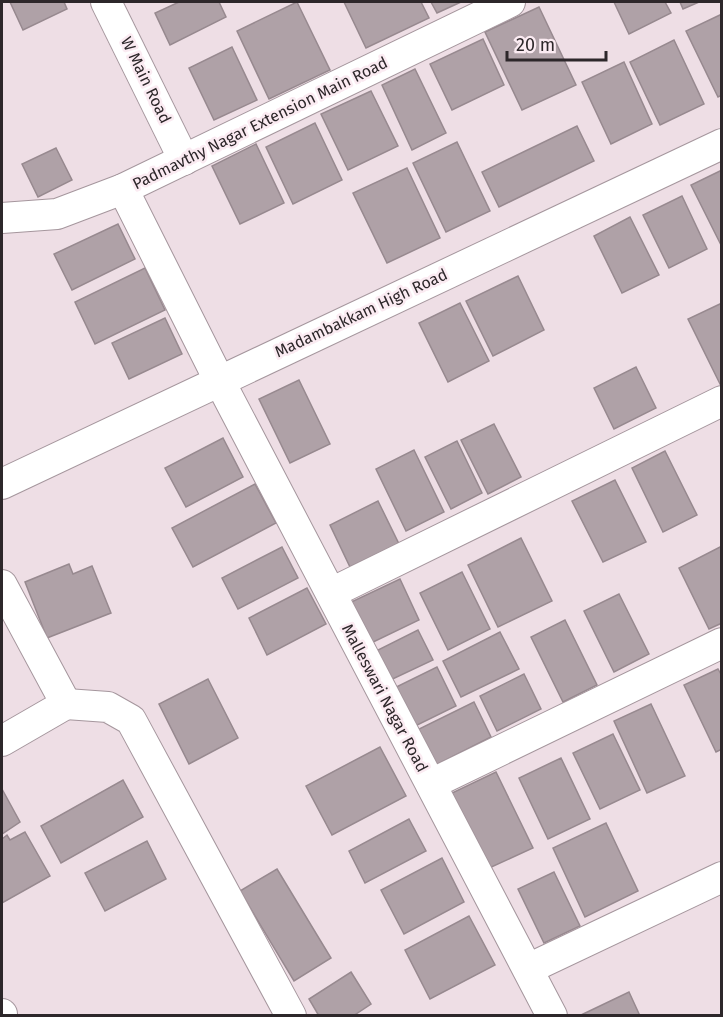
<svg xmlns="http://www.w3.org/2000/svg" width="723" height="1017" font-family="'Fira Sans',sans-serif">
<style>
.building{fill:#afa1a7;stroke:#97898f;stroke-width:1.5}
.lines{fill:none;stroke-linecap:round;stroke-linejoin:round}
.minor-casing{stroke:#a5969d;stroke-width:32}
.minor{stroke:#fff;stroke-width:30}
.labels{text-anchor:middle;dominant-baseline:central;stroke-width:5;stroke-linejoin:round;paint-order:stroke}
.street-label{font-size:16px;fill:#2d272a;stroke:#fbebf2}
</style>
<rect width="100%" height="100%" fill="#eedee5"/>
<g class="building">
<path d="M10,2H64L67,9L23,30Z"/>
<path d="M179,2H219L226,17L170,45L155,13Z"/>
<path d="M297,2L330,70L269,99L237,31Z"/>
<path d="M344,2H421L429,18L366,48Z"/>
<path d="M431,2H461L437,13Z"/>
<path d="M614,2H665L671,13L629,34Z"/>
<path d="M680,2H699L683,9Z"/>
<path d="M539,7L576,85L522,110L485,32Z"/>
<path d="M722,14V95L718,97L686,31Z"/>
<path d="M483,39L504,85L452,110L430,64Z"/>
<path d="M674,40L704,104L660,125L630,62Z"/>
<path d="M232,47L257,100L214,120L189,68Z"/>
<path d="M624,62L652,124L611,144L582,82Z"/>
<path d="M415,69L446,133L412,150L382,85Z"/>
<path d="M371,91L398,146L348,170L321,114Z"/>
<path d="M315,123L342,180L293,204L266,147Z"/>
<path d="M577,126L594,161L499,207L482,172Z"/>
<path d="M457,142L490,211L446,232L413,163Z"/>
<path d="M256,144L284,203L240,224L212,166Z"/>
<path d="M56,148L72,180L38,197L22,164Z"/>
<path d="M407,168L440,238L387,263L353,193Z"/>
<path d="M722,170V247L691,185Z"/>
<path d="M682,196L707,249L669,268L643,215Z"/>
<path d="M630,217L659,275L622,293L594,236Z"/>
<path d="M118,224L135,259L72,290L54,254Z"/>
<path d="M145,268L165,310L95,344L75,302Z"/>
<path d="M518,276L544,330L493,356L466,301Z"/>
<path d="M460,303L489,361L448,382L419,323Z"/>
<path d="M722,303V388L688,319Z"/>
<path d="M165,318L182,354L129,379L112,343Z"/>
<path d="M636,367L656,408L614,429L594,388Z"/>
<path d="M299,380L330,444L290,463L259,399Z"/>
<path d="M494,424L521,477L488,494L461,440Z"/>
<path d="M223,438L243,477L186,507L165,468Z"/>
<path d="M457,441L482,493L451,509L425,457Z"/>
<path d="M414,450L444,512L406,531L376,469Z"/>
<path d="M665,451L697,515L663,532L632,468Z"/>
<path d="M615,480L646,542L603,562L572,501Z"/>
<path d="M255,484L276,523L193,567L172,528Z"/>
<path d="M378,501L399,544L350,567L330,525Z"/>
<path d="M521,538L552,601L498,627L468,565Z"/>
<path d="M722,546V623L709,629L679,568Z"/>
<path d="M282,547L298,578L238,609L222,578Z"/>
<path d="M69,564L73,574L92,566L111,613L47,638L25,582Z"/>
<path d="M462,572L490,629L448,650L420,593Z"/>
<path d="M400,579L419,620L367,645L347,604Z"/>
<path d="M307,588L326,624L267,655L249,618Z"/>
<path d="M619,594L649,654L614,672L584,611Z"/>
<path d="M565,620L597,685L563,702L531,637Z"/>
<path d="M418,630L433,660L382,684L368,655Z"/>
<path d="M500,632L519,669L461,697L443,661Z"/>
<path d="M437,667L456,706L405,731L386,692Z"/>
<path d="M718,669L722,676V749L716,752L684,685Z"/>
<path d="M524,674L541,709L497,731L480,696Z"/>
<path d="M208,679L238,738L189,764L159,704Z"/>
<path d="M474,702L491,737L434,766L417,730Z"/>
<path d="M651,704L685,776L647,793L614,721Z"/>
<path d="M613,734L640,790L600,809L573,753Z"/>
<path d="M380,747L406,796L332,835L306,786Z"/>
<path d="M561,758L590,819L548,839L519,778Z"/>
<path d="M496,772L533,848L487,869L452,793Z"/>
<path d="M123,780L143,817L61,863L41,826Z"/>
<path d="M2,789L20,822L2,834Z"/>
<path d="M409,819L426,851L365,883L349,851Z"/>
<path d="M606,823L638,891L585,917L553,848Z"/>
<path d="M25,832L50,876L2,903V839L7,835L10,840Z"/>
<path d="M147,841L166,879L105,911L85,873Z"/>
<path d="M442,858L464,902L404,934L381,890Z"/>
<path d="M277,869L331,958L294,981L240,891Z"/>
<path d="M554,872L580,926L544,943L518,889Z"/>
<path d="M469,916L495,965L430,999L405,950Z"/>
<path d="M351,972L371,1004L353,1016H319L309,999Z"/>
<path d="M629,992L640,1016H579Z"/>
</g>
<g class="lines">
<defs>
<g id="minor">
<path d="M106,2L184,160"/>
<path d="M123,189L219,380L552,1016"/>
<path d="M2,218L57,214L123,189L510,2"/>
<path d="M2,484L722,144"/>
<path d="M2,585L66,704L2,741"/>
<path d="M331,593L722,401"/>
<path d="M66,704L108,707L131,720L291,1016"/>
<path d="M431,784L722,643"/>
<path d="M528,969L722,877"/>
<path d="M2,1014V1016"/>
</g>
</defs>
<use href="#minor" class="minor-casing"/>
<use href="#minor" class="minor"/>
</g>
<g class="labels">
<g class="street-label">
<text transform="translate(146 80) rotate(64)">W Main Road</text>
<text transform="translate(260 123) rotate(-26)">Padmavthy Nagar Extension Main Road</text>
<text transform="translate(361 313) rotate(-25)">Madambakkam High Road</text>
<text transform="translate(385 698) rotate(62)">Malleswari Nagar Road</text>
</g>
</g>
<rect width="723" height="1017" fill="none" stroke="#2d272a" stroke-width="6"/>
<path d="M507 51v9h99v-9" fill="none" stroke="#2d272a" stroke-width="3"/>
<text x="516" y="51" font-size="18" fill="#2d272a" stroke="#fbebf2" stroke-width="4.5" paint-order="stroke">20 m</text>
</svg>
